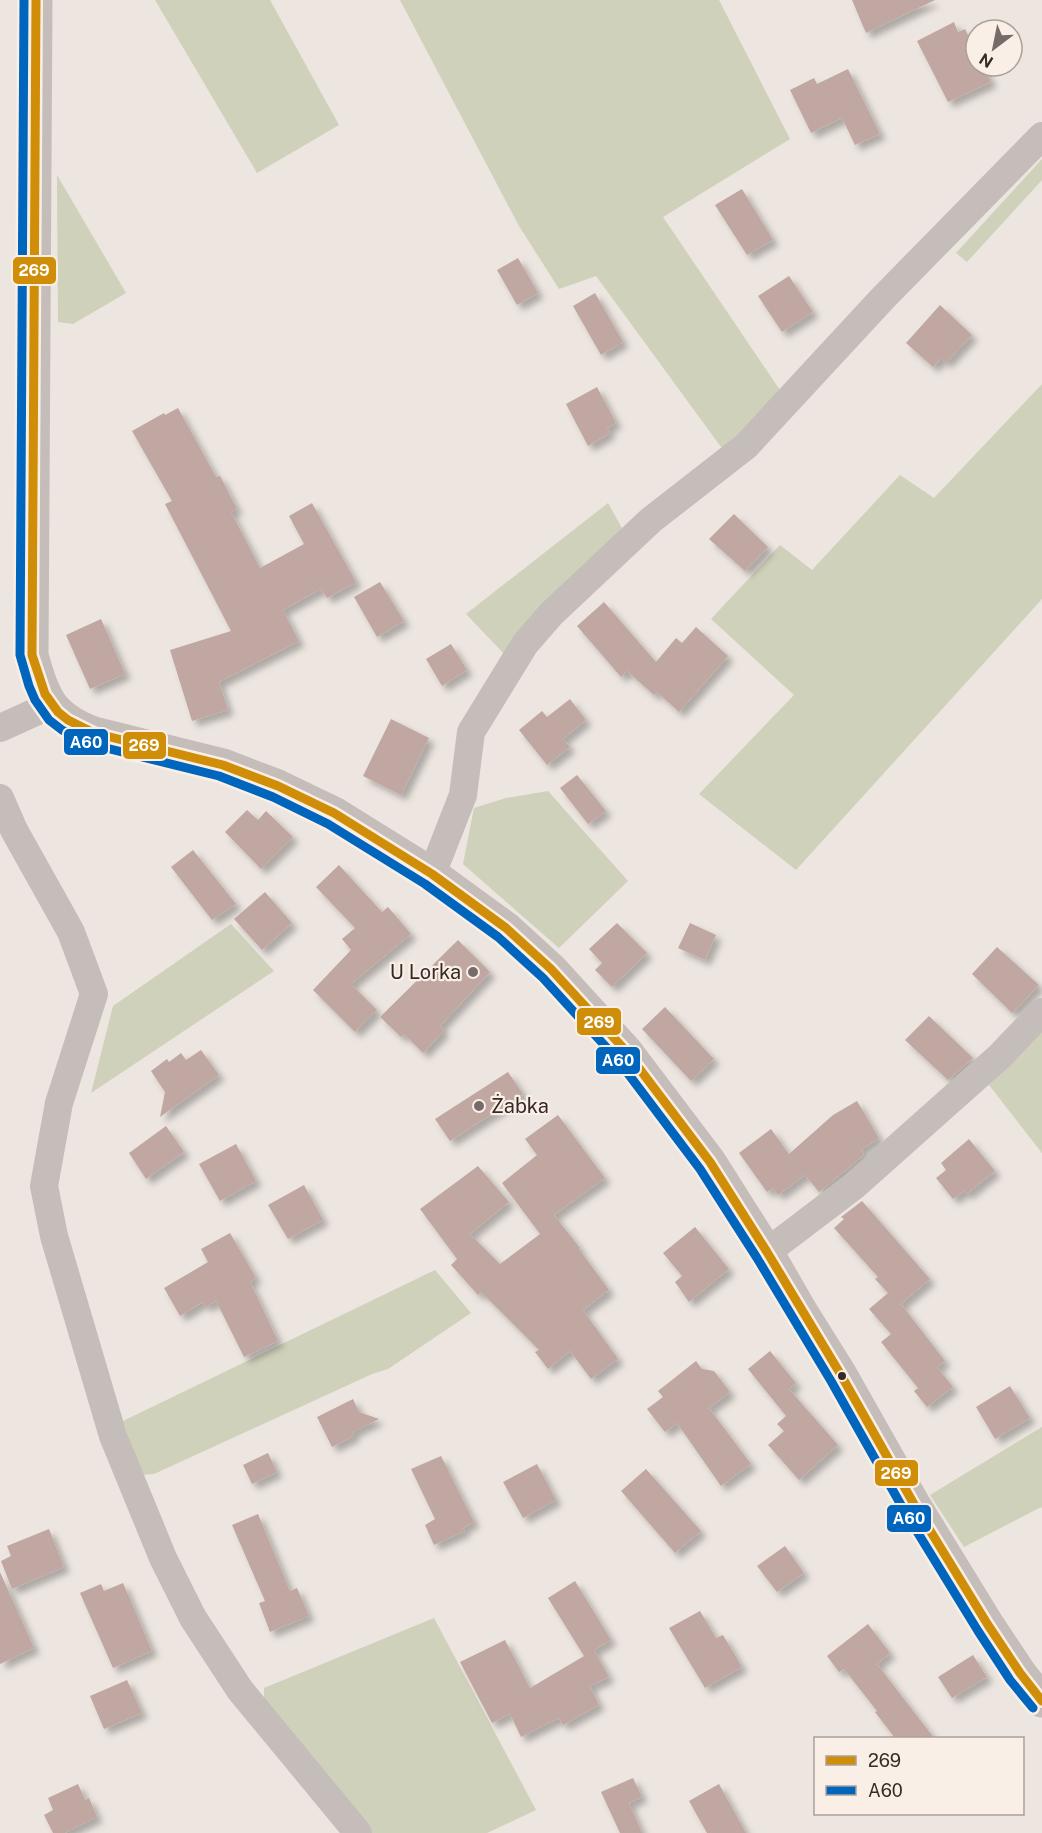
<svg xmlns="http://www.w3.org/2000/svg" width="1042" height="1833" font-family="'Public Sans',sans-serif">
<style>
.green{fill:#cfd1ba}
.building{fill:#c0a7a1;filter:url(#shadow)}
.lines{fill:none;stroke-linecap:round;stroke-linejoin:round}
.minor{stroke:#c5bdb9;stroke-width:28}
.tertiary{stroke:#c5bdb9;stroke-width:33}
.bus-1-casing{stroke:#faefe6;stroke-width:14}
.bus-2-casing{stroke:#faefe6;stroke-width:14}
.bus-1{stroke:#d08d08;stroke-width:9}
.bus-2{stroke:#0065bd;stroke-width:9}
.poi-dot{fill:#766b68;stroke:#faefe6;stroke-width:2}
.bus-dot{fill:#362a27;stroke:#faefe6;stroke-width:2}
.labels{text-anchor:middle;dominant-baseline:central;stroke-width:4.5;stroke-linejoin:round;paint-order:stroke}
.poi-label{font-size:20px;fill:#362a27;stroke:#faefe6;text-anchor:end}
.line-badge{stroke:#faefe6;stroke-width:2}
.badge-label{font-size:16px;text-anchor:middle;font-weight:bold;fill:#fff}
</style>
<defs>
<filter id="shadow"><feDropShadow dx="5.5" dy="5.5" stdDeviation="3" flood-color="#0004"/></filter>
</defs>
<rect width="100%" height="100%" fill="#ece5e0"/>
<g class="green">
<path d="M155,0H270L339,125L257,173Z"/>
<path d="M400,0H719L790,139L663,217L784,396L724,451L596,276L559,289L519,226Z"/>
<path d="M1042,159V180L967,262L956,253Z"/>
<path d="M57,175L126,293L73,324L58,322Z"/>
<path d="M1042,384V599L796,870L699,794L794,695L711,619L780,545L812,570L900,475L934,498Z"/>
<path d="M608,503L622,528L506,656L466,614Z"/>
<path d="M548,791L628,881L559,948L463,864L474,808L506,798Z"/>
<path d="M231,924L274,971L91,1093L113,1006Z"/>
<path d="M1042,1028V1153L989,1085Z"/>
<path d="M435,1270L471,1313L388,1369L372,1374L154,1474L141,1475L123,1421Z"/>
<path d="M1042,1427V1508L1041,1507L964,1547L930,1495Z"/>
<path d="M434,1618L536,1810L487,1833H369L264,1702V1688Z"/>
</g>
<g class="building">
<path d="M852,0H935L866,33Z"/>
<path d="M954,22L958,32L965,29L976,51V66H983L991,82L948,102L917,41Z"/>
<path d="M848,69L880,134L855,145L842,118L811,133L790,90L814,78L817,84Z"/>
<path d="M742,189L773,240L747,255L715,205Z"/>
<path d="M518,258L538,293L517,305L497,270Z"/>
<path d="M789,276L813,312L782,332L758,296Z"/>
<path d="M595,293L623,342L601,355L573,306Z"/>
<path d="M940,305L972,335L946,363L941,358L933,367L906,343Z"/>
<path d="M597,387L616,423L607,428L610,433L588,446L566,404Z"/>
<path d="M178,408L216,477L220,476L237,509L231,512L260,568L304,544L289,516L312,503L356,582L327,598L321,589L283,610L299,641L219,682L228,710L192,721L170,650L231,631L165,504L172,501L132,431L164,413L165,415Z"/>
<path d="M734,514L768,547L745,571L709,539Z"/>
<path d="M380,582L404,621L377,637L354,597Z"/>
<path d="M604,602L656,662L676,638L682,643L696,627L728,656L679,712L657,692L654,695L627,671L621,677L577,626Z"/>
<path d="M101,619L125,674L90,689L66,635Z"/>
<path d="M451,644L467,670L442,686L426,659Z"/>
<path d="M570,699L586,720L563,739L570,747L547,765L519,730L542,711L547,717Z"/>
<path d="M391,719L429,738L401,795L363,776Z"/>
<path d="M577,775L606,811L588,824L560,788Z"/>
<path d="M247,810L258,820L266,811L293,837L261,869L225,832Z"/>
<path d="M193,850L236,904L212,920L171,867Z"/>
<path d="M339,865L382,912L388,907L411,934L351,984L377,1010L355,1032L313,990L351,950L342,939L355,928L316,887Z"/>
<path d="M265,892L292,923L262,950L234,919Z"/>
<path d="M617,923L647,953L612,987L595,970L602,963L589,949Z"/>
<path d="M690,923L716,935L705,960L678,948Z"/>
<path d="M458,940L490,972L440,1026L444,1031L423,1053L404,1034L401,1037L380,1017Z"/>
<path d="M997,947L1039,985L1012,1013L972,974Z"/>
<path d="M665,1007L714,1059L691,1081L642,1029Z"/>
<path d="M929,1016L973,1058L948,1080L905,1040Z"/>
<path d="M201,1050L219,1075L160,1117L165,1092L151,1071L167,1059L169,1062L181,1053L186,1060Z"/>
<path d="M508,1072L523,1094L450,1141L435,1119Z"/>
<path d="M857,1101L879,1138L861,1150L864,1155L819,1192L805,1175L778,1195L773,1188L767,1192L739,1153L771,1129L789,1154L833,1115Z"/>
<path d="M558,1115L605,1178L554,1215L580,1248L579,1249L609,1290L583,1310L618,1359L591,1379L570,1351L548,1369L535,1352L539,1350L481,1292L478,1295L451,1265L457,1259L420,1209L478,1166L509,1202L470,1234L500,1264L540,1234L502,1183L537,1155L525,1139Z"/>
<path d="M166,1126L184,1152L146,1179L129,1153Z"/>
<path d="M969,1139L995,1171L967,1194L964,1191L953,1199L936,1178L946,1170L941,1163Z"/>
<path d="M236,1144L256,1181L220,1201L199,1164Z"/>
<path d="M304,1185L323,1220L288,1239L268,1205Z"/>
<path d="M862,1201L930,1279L901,1304L945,1361L937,1367L953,1387L927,1407L914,1391L918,1388L881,1342L891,1334L869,1309L888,1293L875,1279L878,1277L834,1228L844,1219L841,1217Z"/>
<path d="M695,1227L729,1269L689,1302L675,1282L682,1276L663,1253Z"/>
<path d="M230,1233L256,1278L250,1282L278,1341L244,1357L216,1301L206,1307L203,1302L180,1316L164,1288L208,1262L201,1249Z"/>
<path d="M770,1351L796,1383L789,1389L838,1445L799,1480L768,1445L784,1431L777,1424L786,1416L748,1369Z"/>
<path d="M696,1361L702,1369L714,1371L730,1392L709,1408L751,1464L721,1486L677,1423L665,1432L647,1409L663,1397L658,1391Z"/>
<path d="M1010,1386L1030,1418L995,1439L976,1407Z"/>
<path d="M353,1399L359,1412L379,1419L353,1432L354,1436L332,1447L317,1417Z"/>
<path d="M268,1453L277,1472L252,1484L243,1465Z"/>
<path d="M441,1456L474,1522L463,1528L465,1531L434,1545L425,1525L435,1519L411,1469Z"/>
<path d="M537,1464L556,1500L523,1518L503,1482Z"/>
<path d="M646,1469L701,1531L675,1553L621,1491Z"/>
<path d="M258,1514L290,1591L297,1588L309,1616L270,1632L259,1603L265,1601L232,1525Z"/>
<path d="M49,1529L64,1567L12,1589L1,1561L11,1556L7,1546Z"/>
<path d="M785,1546L804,1573L777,1592L757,1566Z"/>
<path d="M0,1572L34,1648L0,1664Z"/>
<path d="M575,1581L611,1640L591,1652L594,1650L609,1677L590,1686L599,1705L563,1725L559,1718L521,1737L510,1714L492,1723L460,1662L505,1640L530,1688L584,1656L548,1598Z"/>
<path d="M123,1583L152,1651L113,1668L80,1593L101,1584L104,1591Z"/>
<path d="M700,1611L716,1638L723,1635L742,1667L705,1688L669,1628Z"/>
<path d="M868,1624L890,1653L877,1664L934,1738H895L875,1712L877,1711L844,1669L839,1672L827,1656Z"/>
<path d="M973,1655L987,1677L952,1698L938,1677Z"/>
<path d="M127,1680L142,1713L104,1729L90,1696Z"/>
<path d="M633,1778L642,1797L629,1803L642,1833H620L601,1792Z"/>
<path d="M78,1784L85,1800L89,1798L97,1817L65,1833H53L44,1815L53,1810L48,1798Z"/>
<path d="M719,1784L746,1833H707L689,1801Z"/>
</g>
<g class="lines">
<g class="minor">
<path d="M0,728L51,705"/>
<path d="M0,798L14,830L71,932L94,994L59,1103L44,1186L54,1236L113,1436L163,1558L193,1618L240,1690L358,1833"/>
<path d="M432,874L463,795L471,732L525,644L551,614L651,520L746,446L883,298L1042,136"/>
<path d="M767,1252L854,1186L1000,1056L1042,1012"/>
</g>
<path class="tertiary" d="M36,0L32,655C43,697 51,717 94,733L223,765L278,786L334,813L432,874L506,928L551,969L626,1051L710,1162L767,1252L801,1311L841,1375L915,1506L988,1625L1020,1673L1042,1701"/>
<defs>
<path id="bus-1" d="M36,0L32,655L45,694L58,712L68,720L94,733L223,765L278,786L334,813L432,874L506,928L551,969L626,1051L710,1162L767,1252L841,1375L915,1506L988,1625L1020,1673L1042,1701"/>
<path id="bus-2" d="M24,0L20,655L29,686L35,700L49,720L62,730L90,744L219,776L273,797L328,824L425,884L498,937L543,978L617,1059L700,1169L757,1258L831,1381L905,1512L978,1631L1010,1680L1033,1708"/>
</defs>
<use href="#bus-1" class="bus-1-casing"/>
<use href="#bus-2" class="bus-2-casing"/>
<use href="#bus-1" class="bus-1"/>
<use href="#bus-2" class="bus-2"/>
</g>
<g class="poi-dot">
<circle cx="473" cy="972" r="6"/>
<circle cx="479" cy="1106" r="6"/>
</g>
<circle class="bus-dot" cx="842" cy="1376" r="5"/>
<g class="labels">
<g class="poi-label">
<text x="461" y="972">U Lorka</text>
<text x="491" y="1106" text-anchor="start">Żabka</text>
</g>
</g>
<g class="line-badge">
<rect x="12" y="256" width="45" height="29" rx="6" fill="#d08d08"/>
<rect x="63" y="728" width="46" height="28" rx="6" fill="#0065bd"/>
<rect x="122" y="731" width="45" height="29" rx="6" fill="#d08d08"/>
<rect x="576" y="1007" width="46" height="29" rx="6" fill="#d08d08"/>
<rect x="595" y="1046" width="46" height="29" rx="6" fill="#0065bd"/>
<rect x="874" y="1459" width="45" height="28" rx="6" fill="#d08d08"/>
<rect x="886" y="1504" width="46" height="29" rx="6" fill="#0065bd"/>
</g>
<g class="badge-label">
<text x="34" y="276">269</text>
<text x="86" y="748">A60</text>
<text x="144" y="751">269</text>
<text x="599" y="1028">269</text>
<text x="618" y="1066">A60</text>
<text x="896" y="1479">269</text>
<text x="909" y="1524">A60</text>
</g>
<rect x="814" y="1737" width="210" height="78" fill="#faefe6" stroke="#aca09a" stroke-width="1.5"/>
<rect x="826" y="1756" width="30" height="9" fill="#d08d08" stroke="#aca09a" stroke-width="1.5"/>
<text x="868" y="1767" font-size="18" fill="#362a27">269</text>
<rect x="826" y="1786" width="30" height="9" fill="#0065bd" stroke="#aca09a" stroke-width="1.5"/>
<text x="868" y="1797" font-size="18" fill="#362a27">A60</text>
<g transform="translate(994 48) rotate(212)"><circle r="28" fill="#faefe6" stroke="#aca09a" stroke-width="1.5"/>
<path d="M0-4.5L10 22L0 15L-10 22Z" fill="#766b68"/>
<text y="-9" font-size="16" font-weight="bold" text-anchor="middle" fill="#362a27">N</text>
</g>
</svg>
